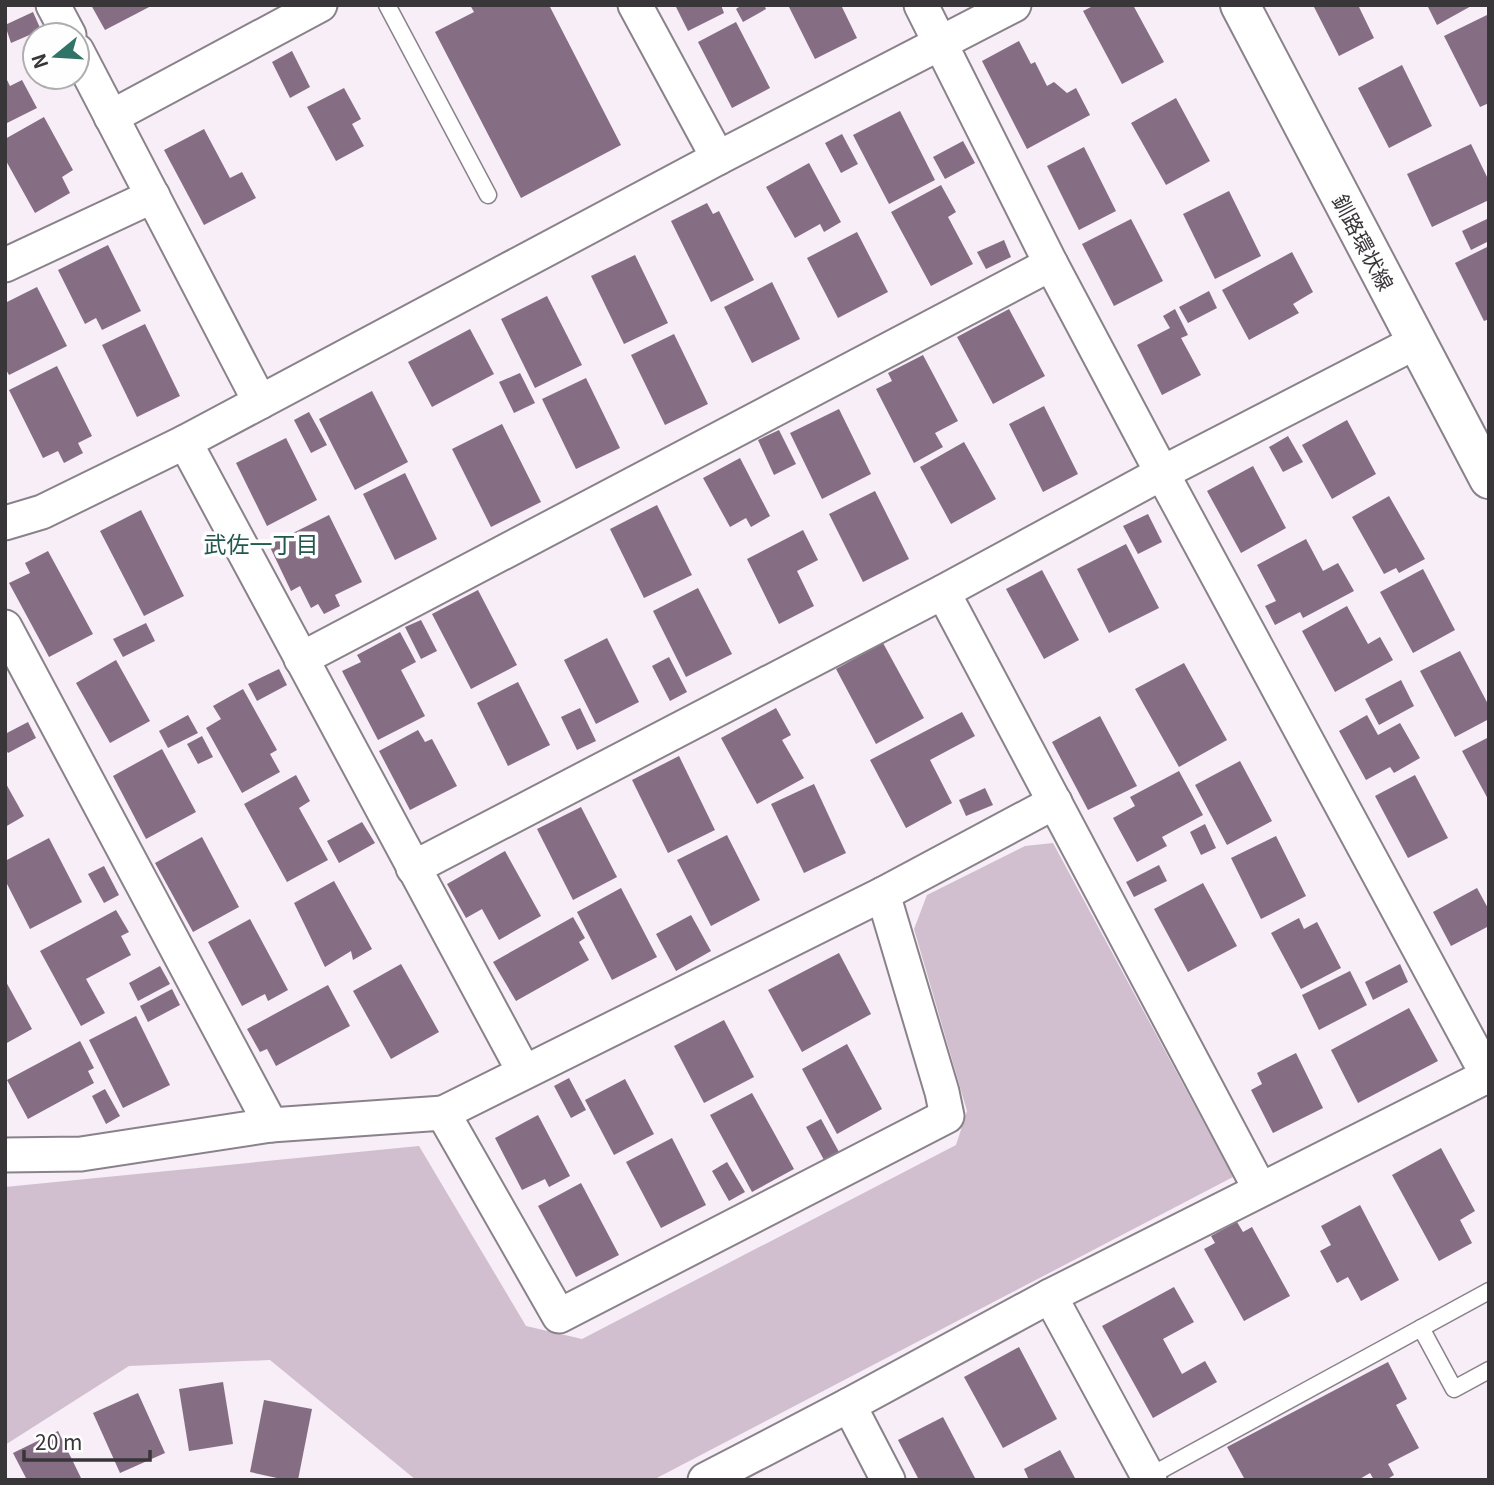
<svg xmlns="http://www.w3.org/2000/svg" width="1494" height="1485" font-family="Georgia,'Noto Sans JP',serif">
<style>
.green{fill:#d1bfd0}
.building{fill:#856d84}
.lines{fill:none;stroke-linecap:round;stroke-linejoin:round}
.lane-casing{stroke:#8a828a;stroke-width:19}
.street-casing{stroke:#8a828a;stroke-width:37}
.secondary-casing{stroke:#8a828a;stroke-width:42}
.lane{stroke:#fff;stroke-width:16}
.street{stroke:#fff;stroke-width:33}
.secondary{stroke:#fff;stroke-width:38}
.labels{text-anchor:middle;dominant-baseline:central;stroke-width:7;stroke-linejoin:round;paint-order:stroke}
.street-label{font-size:21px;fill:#393639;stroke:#fefefe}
.neighbourhood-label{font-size:23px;fill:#22584d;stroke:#fefefe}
</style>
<rect width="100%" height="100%" fill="#f7eef7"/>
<path class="green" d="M1053,843L1233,1177L653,1480H416L270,1360L129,1366L5,1445V1187L419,1146L526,1326L582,1339L956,1145L967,1111L914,929L927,895L1025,846Z"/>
<g class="building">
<path d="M91,5H153L105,30Z"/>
<path d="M470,5H549L621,145L521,198L435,32L474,12Z"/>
<path d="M675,5H721L724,13L688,31Z"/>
<path d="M742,5H764L766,9L743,22L736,9Z"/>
<path d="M788,5H841L857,38L815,59Z"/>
<path d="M1095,5H1133L1164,62L1122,84L1083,11Z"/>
<path d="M1313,5H1358L1374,38L1339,56Z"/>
<path d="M1427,5H1473L1437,25Z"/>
<path d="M33,12L41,30L11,43L5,25Z"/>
<path d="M1487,15L1489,18V103L1480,107L1444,36Z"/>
<path d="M736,22L770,88L732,108L698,42Z"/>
<path d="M1019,41L1031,64L1035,62L1047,86L1054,82L1067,93L1076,88L1090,115L1027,149L982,61Z"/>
<path d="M292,51L310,87L290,98L272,62Z"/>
<path d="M1402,65L1432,126L1389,148L1358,88Z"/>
<path d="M5,76L10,86L22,80L37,108L5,124Z"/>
<path d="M344,88L361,119L352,124L364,146L336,161L307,107Z"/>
<path d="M1176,98L1210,161L1166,185L1131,123Z"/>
<path d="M900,111L935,180L889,204L853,135Z"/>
<path d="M44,117L73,170L62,177L70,193L35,213L5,159V139Z"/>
<path d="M204,129L230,178L242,172L256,198L204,225L164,150Z"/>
<path d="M842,134L858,164L841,173L825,143Z"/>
<path d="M963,141L975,163L945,179L933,157Z"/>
<path d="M1471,144L1489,181V200L1432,227L1407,174Z"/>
<path d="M1084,147L1116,211L1079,230L1047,166Z"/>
<path d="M809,163L841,222L824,232L820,224L795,238L766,187Z"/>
<path d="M941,185L956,212L948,217L973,264L931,286L891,212Z"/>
<path d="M1229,191L1261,256L1215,279L1183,214Z"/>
<path d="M707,203L713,214L719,211L754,280L711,302L671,221Z"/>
<path d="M1489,218V241L1471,250L1462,231Z"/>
<path d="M1131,219L1163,281L1114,306L1082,244Z"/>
<path d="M857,232L888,292L838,318L807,258Z"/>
<path d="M1004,240L1011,257L986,269L977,252Z"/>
<path d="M108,245L141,311L102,330L96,318L85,324L58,270Z"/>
<path d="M1489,246V319L1484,321L1455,263Z"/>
<path d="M1292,252L1313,292L1293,304L1299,313L1249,340L1222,290Z"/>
<path d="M635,255L668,323L624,344L591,276Z"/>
<path d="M772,282L800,339L752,363L724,307Z"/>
<path d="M37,287L67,346L9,375L5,368V303Z"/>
<path d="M1209,291L1217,308L1188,323L1179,307Z"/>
<path d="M547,296L582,365L535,388L501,319Z"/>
<path d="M1009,309L1045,376L993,404L957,337Z"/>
<path d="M1175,309L1188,335L1181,338L1201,375L1162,395L1137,345L1170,328L1163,316Z"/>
<path d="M145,324L180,396L137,417L102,345Z"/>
<path d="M470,329L494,374L432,407L408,362Z"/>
<path d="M674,334L708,404L665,425L631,355Z"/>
<path d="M923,355L958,421L935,433L943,447L914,463L876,389L892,381L888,373Z"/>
<path d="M57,366L92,436L78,443L83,453L64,463L58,451L43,458L9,390Z"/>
<path d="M520,373L535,403L514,413L499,382Z"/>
<path d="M586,378L620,448L576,469L542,399Z"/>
<path d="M372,391L408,462L355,490L319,419Z"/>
<path d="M1044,406L1078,474L1043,492L1009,424Z"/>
<path d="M839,409L871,474L822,499L790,433Z"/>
<path d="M309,412L327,445L311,453L294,420Z"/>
<path d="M1347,420L1376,474L1332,499L1302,445Z"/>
<path d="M502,424L541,502L491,527L452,449Z"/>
<path d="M779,430L796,464L774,475L758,440Z"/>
<path d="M1288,436L1303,462L1283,472L1269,447Z"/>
<path d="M286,438L317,500L267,526L236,463Z"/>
<path d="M964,442L996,499L951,524L920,467Z"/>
<path d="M740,458L770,516L751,527L746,518L730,527L703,478Z"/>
<path d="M1253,466L1286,528L1241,553L1207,491Z"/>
<path d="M405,473L437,539L395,560L363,494Z"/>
<path d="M875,491L909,559L863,582L829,514Z"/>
<path d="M1389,496L1425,559L1399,573L1396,568L1384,574L1352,517Z"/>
<path d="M657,505L692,575L644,598L610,529Z"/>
<path d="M141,510L184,596L144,616L100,531Z"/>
<path d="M1148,514L1162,542L1138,554L1123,526Z"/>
<path d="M329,515L362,582L335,595L340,606L324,614L318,604L311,608L300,586L291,591L269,545Z"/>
<path d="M803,530L818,560L797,571L814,606L779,624L747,559Z"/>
<path d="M1306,539L1323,571L1338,563L1354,591L1303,618L1300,612L1275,625L1265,606L1276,601L1257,565Z"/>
<path d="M1126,544L1159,608L1109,633L1077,569Z"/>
<path d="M48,551L93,634L49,657L9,583L30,573L25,563Z"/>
<path d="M1423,569L1455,630L1413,653L1380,592Z"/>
<path d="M1042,570L1079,640L1044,659L1006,589Z"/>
<path d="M698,588L732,654L686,677L653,611Z"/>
<path d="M478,590L517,665L471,689L432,614Z"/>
<path d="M1347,606L1368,644L1380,637L1393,660L1335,692L1302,631Z"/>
<path d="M421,620L437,651L421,659L405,627Z"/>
<path d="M146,623L155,641L123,657L113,639Z"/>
<path d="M400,632L416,662L401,670L425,716L378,740L342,671L361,662L357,655Z"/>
<path d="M607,638L639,702L596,724L564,660Z"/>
<path d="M883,643L924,718L876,744L836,669Z"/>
<path d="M1460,651L1489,706V719L1455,737L1420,671Z"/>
<path d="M669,657L687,692L670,701L652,666Z"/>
<path d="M116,660L150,721L110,743L76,683Z"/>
<path d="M1184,663L1227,740L1179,767L1135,689Z"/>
<path d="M279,669L287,685L257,701L248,684Z"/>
<path d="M1401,680L1414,706L1379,725L1365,699Z"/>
<path d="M518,682L550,745L508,766L477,703Z"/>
<path d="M243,689L277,750L270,754L280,772L242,793L206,728L221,719L213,706Z"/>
<path d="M580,708L596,741L577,750L561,717Z"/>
<path d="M776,708L791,735L782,740L804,778L757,804L721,738Z"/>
<path d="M962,712L975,736L930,760L952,803L906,828L870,760Z"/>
<path d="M188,715L198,733L168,748L159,731Z"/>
<path d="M1367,715L1378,735L1400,723L1420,758L1394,773L1390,767L1366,780L1339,731Z"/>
<path d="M1100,716L1137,786L1088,810L1052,742Z"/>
<path d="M28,722L36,738L8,753L5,748V734Z"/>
<path d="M418,730L425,742L432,739L457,786L410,810L379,751Z"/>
<path d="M202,736L213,757L198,764L187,744Z"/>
<path d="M1489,737V801L1462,751Z"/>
<path d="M162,749L196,812L146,839L113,776Z"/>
<path d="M679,756L715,830L668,853L632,780Z"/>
<path d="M1240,761L1272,821L1227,845L1195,785Z"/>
<path d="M1179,771L1203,815L1162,837L1167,846L1137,862L1113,818L1135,806L1130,797Z"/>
<path d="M296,775L310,801L299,808L328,860L287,882L244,804Z"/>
<path d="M1415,775L1448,838L1408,858L1375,796Z"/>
<path d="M5,782L24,816L5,827Z"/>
<path d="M814,784L846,853L804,873L771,804Z"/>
<path d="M985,788L993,805L966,816L959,800Z"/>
<path d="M581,807L617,877L573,900L537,829Z"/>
<path d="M362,822L375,843L339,863L327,841Z"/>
<path d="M1205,824L1216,848L1201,855L1190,832Z"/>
<path d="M727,835L760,900L711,926L677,860Z"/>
<path d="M1276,836L1306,896L1261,919L1231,858Z"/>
<path d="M202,837L239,907L193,932L155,863Z"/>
<path d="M49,838L82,902L30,929L5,880V861Z"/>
<path d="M505,851L541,916L499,940L482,909L466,918L447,884Z"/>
<path d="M1159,865L1167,881L1134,897L1126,882Z"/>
<path d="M104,866L119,895L104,903L88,874Z"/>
<path d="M334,881L372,949L353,960L351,951L325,967L294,903Z"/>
<path d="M1203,883L1237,946L1188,972L1154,909Z"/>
<path d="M621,888L657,957L612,980L577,912Z"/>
<path d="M1477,888L1489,910V926L1451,946L1433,912Z"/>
<path d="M116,910L129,932L121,936L131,955L86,979L105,1013L81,1026L40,951Z"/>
<path d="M691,915L711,951L676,971L656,934Z"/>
<path d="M573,917L585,938L579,942L589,960L516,1001L493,962Z"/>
<path d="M1299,918L1304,929L1317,922L1341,968L1301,989L1271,933Z"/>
<path d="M250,919L288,990L268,1001L265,994L242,1006L208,942Z"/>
<path d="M839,953L871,1014L802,1052L768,990Z"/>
<path d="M401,964L439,1032L391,1059L353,991Z"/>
<path d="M1400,964L1408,982L1373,1000L1365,982Z"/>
<path d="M160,966L170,984L138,1001L129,983Z"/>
<path d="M1350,971L1367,1005L1319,1030L1302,995Z"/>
<path d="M5,980L32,1029L5,1044Z"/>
<path d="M328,985L350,1026L276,1066L267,1049L260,1052L247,1029Z"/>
<path d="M172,989L180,1005L148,1022L140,1006Z"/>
<path d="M1409,1008L1438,1061L1358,1103L1331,1050Z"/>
<path d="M136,1016L170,1085L123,1108L89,1040Z"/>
<path d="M724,1020L754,1077L704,1103L674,1046Z"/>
<path d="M80,1041L94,1068L88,1071L94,1083L28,1119L7,1080Z"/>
<path d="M847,1044L882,1109L837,1134L802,1069Z"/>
<path d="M1296,1053L1323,1108L1273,1133L1251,1090L1262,1084L1257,1073Z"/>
<path d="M569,1078L586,1110L571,1118L554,1086Z"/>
<path d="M625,1079L654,1134L614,1155L585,1100Z"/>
<path d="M105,1089L120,1116L106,1124L92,1096Z"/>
<path d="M752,1093L794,1169L752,1192L710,1115Z"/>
<path d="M538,1115L570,1176L549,1187L545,1179L522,1190L495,1138Z"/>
<path d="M821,1119L839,1152L824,1160L806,1127Z"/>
<path d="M672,1138L706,1205L661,1228L626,1162Z"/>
<path d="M1441,1148L1475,1211L1460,1220L1472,1243L1439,1261L1392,1175Z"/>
<path d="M727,1162L745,1192L729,1201L712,1171Z"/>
<path d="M581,1183L619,1255L576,1277L538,1206Z"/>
<path d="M1360,1205L1399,1280L1361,1301L1348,1277L1337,1283L1320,1251L1331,1245L1321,1226Z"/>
<path d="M1237,1222L1243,1232L1252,1227L1290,1296L1244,1321L1204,1249L1215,1243L1211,1236Z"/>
<path d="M1174,1287L1194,1322L1163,1339L1182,1374L1205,1361L1217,1382L1153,1418L1102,1326Z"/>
<path d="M1019,1347L1057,1419L1003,1448L964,1377Z"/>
<path d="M1388,1362L1407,1399L1396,1405L1419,1448L1388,1464L1394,1475L1386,1480H1374L1370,1473L1358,1480H1241L1244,1478L1227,1447Z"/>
<path d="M223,1382L233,1444L189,1451L179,1389Z"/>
<path d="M138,1393L165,1453L120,1473L93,1413Z"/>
<path d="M264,1400L312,1409L298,1480H286L250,1472Z"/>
<path d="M943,1417L975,1478L973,1480H919L898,1440Z"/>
<path d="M58,1431L82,1480H27L13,1453Z"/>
<path d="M1060,1450L1076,1480H1029L1024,1469Z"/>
</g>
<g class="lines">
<defs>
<g id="lane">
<path d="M387,5L488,195"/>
<path d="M1421,1328L1454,1389L1489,1370"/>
<path d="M1148,1477L1489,1291"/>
</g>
<g id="street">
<path d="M53,5L69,35"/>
<path d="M635,5L718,158"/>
<path d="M921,5L1051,264L1162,473L1489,1078"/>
<path d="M77,51L260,402"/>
<path d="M111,117L320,5"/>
<path d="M5,265L153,196"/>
<path d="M185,442L524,1072"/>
<path d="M5,523L42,512L185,442L718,158L1014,5"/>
<path d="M943,592L1260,1189"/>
<path d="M5,627L271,1125"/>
<path d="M301,659L1051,264"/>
<path d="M413,868L943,592L1162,473L1416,342"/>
<path d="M443,1113L883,894L1055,802"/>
<path d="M5,1155L81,1154L271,1125L443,1113L559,1316L947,1116L942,1092L883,894"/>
<path d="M1050,1296L1150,1480"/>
<path d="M849,1405L888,1480"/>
<path d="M705,1480L849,1405L1050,1296L1489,1075"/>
</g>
<path id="secondary" d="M1240,5L1489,479"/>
</defs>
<use href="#lane" class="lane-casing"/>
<use href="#street" class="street-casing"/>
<use href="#secondary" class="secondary-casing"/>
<use href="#lane" class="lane"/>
<use href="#street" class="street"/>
<use href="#secondary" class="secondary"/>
</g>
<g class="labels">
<g class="street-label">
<text transform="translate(1364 242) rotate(62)">釧路環状線</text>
</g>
<g class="neighbourhood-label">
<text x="261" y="543">武佐一丁目</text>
</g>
</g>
<rect width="1494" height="1485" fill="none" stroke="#393639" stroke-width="14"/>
<g transform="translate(56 56) rotate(252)"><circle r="33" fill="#fefefe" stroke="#afaeaf" stroke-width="2"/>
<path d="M0-5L12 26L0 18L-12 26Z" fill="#307467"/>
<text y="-10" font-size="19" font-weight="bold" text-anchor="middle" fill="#393639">N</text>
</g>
<path d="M24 1450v10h126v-10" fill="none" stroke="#393639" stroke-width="3.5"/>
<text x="35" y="1450" font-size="21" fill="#393639" stroke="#fefefe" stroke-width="5" paint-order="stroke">20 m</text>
</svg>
